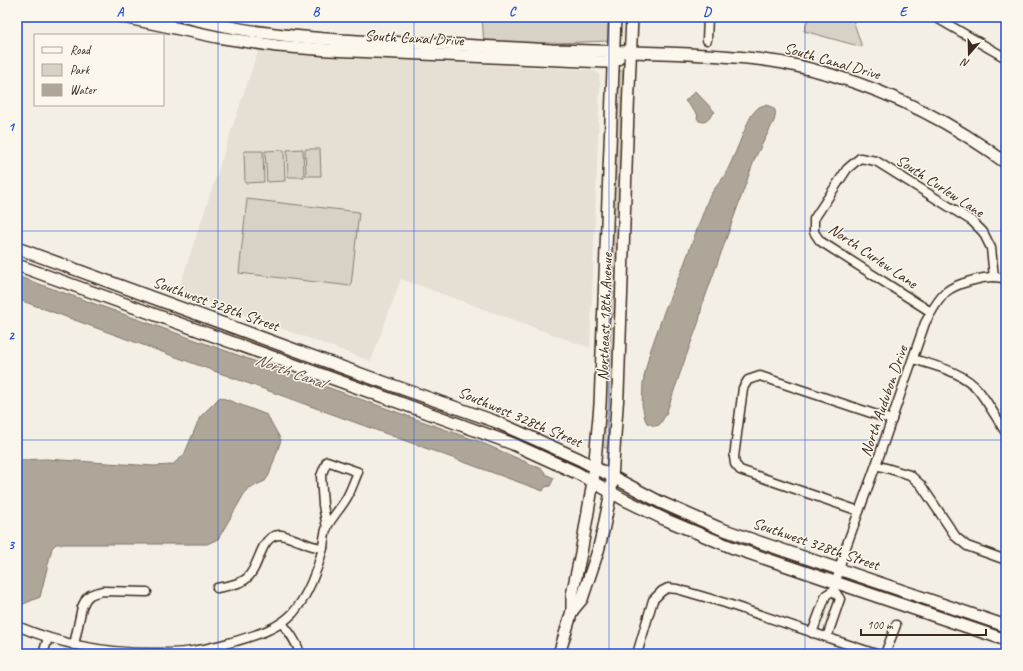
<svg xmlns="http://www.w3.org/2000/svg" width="1023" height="671" font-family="Caveat,sans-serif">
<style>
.built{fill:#e5dfd4}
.green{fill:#d8d1c6;stroke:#8a7e72}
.water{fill:#afa69a;stroke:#817468}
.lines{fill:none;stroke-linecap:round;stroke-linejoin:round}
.street-casing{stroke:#3b2a1e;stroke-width:11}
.secondary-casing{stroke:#3b2a1e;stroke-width:14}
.street{stroke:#fbf7ec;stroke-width:8}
.secondary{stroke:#fbf7ec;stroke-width:11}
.grid{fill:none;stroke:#1d4ed8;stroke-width:1;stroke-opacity:0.55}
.labels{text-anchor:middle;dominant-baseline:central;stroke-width:3;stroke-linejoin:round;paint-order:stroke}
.street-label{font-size:16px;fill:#3b2a1e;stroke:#fbf7ec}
.water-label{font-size:17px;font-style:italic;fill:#645549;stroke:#fbf7ec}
.neatline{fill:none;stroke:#1d4ed8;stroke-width:1.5}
.grid-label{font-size:13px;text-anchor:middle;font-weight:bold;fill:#1d4ed8}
</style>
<rect width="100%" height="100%" fill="#f3efe4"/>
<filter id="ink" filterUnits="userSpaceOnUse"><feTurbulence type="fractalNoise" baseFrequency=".025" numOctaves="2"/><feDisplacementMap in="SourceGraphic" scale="8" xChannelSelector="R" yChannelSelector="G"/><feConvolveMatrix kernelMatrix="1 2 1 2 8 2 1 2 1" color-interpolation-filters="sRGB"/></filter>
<g filter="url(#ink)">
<path class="built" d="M258,51L322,57L590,70L595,71L599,75L600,84L590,348L401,279L371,361L178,291Z"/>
<g class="green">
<path d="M482,17H609V41L484,46Z"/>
<path d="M809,17H852L862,47L804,31Z"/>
<path d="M618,71H625L619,219L614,214L613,205Z"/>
<path d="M303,149L304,177H288L287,150Z"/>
<path d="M305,149H320L321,176H306Z"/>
<path d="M284,150L285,181L267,182L265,151Z"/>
<path d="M244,151H263L264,182L245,183Z"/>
<path d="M247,199L359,212L351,286L239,273Z"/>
<path d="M612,224L619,228L617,302L615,311L609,321Z"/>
<path d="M615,326L613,395L609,446L608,448H605L602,445L608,330Z"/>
<path d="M917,603L927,604L1006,631V636L917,605Z"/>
</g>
<g class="water">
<path d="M695,91L715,112L704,122L699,121L697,118L698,115L685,101Z"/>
<path d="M765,105C776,107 777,111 774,121L755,158L702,306L699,321L685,359L666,414L662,421L659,425L655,426L647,423L645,419L642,404L643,383L645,372L649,355L665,309L682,270L709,197C714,188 722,181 727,171C733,159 738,146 743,134C747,125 750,115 757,109C759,106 762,106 765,105Z"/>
<path d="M17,276L480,442L542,469L547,475L554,478L550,486L545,487L543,491L17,299Z"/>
<path d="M220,397L267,415L281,440L269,475L265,481L247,489L218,539L207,544H56L52,548L40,597L21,605L17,603V460L46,459L154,466L172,465L184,455L200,417Z"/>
</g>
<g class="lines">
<defs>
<g id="street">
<path d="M935,17L1006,58"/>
<path d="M169,27L171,17"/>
<path d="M707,40L708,17"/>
<path d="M931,312L820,241L814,232V219L847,169L860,158L876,161L972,221L983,232L991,248L994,277"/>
<path d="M913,359C936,366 964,372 979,391C989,404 997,419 1006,433"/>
<path d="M876,465L910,475L921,485L956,537L967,546L1006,560"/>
<path d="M859,511L740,470L735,464L734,457L743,388L748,380L760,376L892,420"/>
<path d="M217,588C227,586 238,585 246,579C261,567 259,534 281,535C288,536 295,540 302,542C308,545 315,547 323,548"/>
<path d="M282,623C289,632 297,642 300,654"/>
<path d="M17,626C62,645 110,654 159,653C172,653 185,653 198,650C211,648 224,644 236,641C256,635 278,629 293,613C307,597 318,569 323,548C324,541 324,533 327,527C332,517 340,509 346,499C351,491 354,481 358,472L327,461L321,476L323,505L327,528"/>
<path d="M812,633L826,595L834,590"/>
<path d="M827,637L840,599L834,590L843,555L876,465L925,323C931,313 937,300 946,292C955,284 981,277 994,277C998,277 1002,278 1006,279"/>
<path d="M74,645L82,607L86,599L90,595L95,593L103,591L147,592"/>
<path d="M43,654L48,638"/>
<path d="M637,654L653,600L662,591L668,588L677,589L725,603L876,654"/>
<path d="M885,654L896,625"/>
</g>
<g id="secondary">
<path d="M123,17L217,37L277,46L329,50L606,62H613L618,59"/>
<path d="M184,17C211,23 239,30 267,33C325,41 384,42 442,44C479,46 516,48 552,50C598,51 643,52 689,54C719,56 748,57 778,62C796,65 814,70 832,75C895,94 953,123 1006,163"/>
<path d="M17,248L369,377L494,421L537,440L579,459L660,502L719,528L765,544L1006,626"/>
<path d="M17,265L442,418L513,444L577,473L623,499L664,519L731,547L1006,640"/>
<path d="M572,611L582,599L598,551L603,531L611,492L618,393L628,111L632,17"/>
<path d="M559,654L572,611V595L581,553L593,482L600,405L615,17"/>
</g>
</defs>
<use href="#street" class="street-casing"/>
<use href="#secondary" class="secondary-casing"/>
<use href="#street" class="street"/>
<use href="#secondary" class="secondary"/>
</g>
</g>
<path class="grid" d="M218,17V654M414,17V654M609,17V654M805,17V654M17,231H1006M17,440H1006"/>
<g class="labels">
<g class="street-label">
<text transform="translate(414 38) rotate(3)">South Canal Drive</text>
<text transform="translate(832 61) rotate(16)">South Canal Drive</text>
<text transform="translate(940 186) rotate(33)">South Curlew Lane</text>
<text transform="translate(873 256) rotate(34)">North Curlew Lane</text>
<text transform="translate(216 304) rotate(20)">Southwest 328th Street</text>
<text transform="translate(605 317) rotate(-88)">Northeast 18th Avenue</text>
<text transform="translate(884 401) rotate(-71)">North Audubon Drive</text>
<text transform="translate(520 417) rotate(23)">Southwest 328th Street</text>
<text transform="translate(816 544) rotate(19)">Southwest 328th Street</text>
</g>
<g class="water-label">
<text transform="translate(290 371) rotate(20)">North Canal</text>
</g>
</g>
<rect width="1023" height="671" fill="none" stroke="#fbf7ec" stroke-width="44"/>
<rect x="34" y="34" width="130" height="72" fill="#fbf7ec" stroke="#aea59a"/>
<rect x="42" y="47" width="20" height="6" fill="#fbf7ec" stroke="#aea59a"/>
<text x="70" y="54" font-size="12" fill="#3b2a1e">Road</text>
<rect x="42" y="64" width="20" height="12" fill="#d8d1c6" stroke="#aea59a"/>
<text x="70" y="74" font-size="12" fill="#3b2a1e">Park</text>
<rect x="42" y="84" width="20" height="12" fill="#afa69a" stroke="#aea59a"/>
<text x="70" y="94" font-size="12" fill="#3b2a1e">Water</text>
<g transform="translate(969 54) rotate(200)" stroke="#fbf7ec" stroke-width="3" paint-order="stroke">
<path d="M0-3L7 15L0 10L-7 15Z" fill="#3b2a1e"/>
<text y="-6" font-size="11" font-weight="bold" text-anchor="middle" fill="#3b2a1e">N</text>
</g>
<path d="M861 629v6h125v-6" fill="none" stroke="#3b2a1e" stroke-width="2"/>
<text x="867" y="629" font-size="12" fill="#3b2a1e" stroke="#fbf7ec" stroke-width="3" paint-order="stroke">100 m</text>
<rect x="22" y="22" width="979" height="627" class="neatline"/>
<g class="grid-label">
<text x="120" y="16">A</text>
<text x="316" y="16">B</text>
<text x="512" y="16">C</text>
<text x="707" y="16">D</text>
<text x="903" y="16">E</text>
<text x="11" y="131">1</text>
<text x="11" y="340">2</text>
<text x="11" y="549">3</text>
</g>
</svg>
